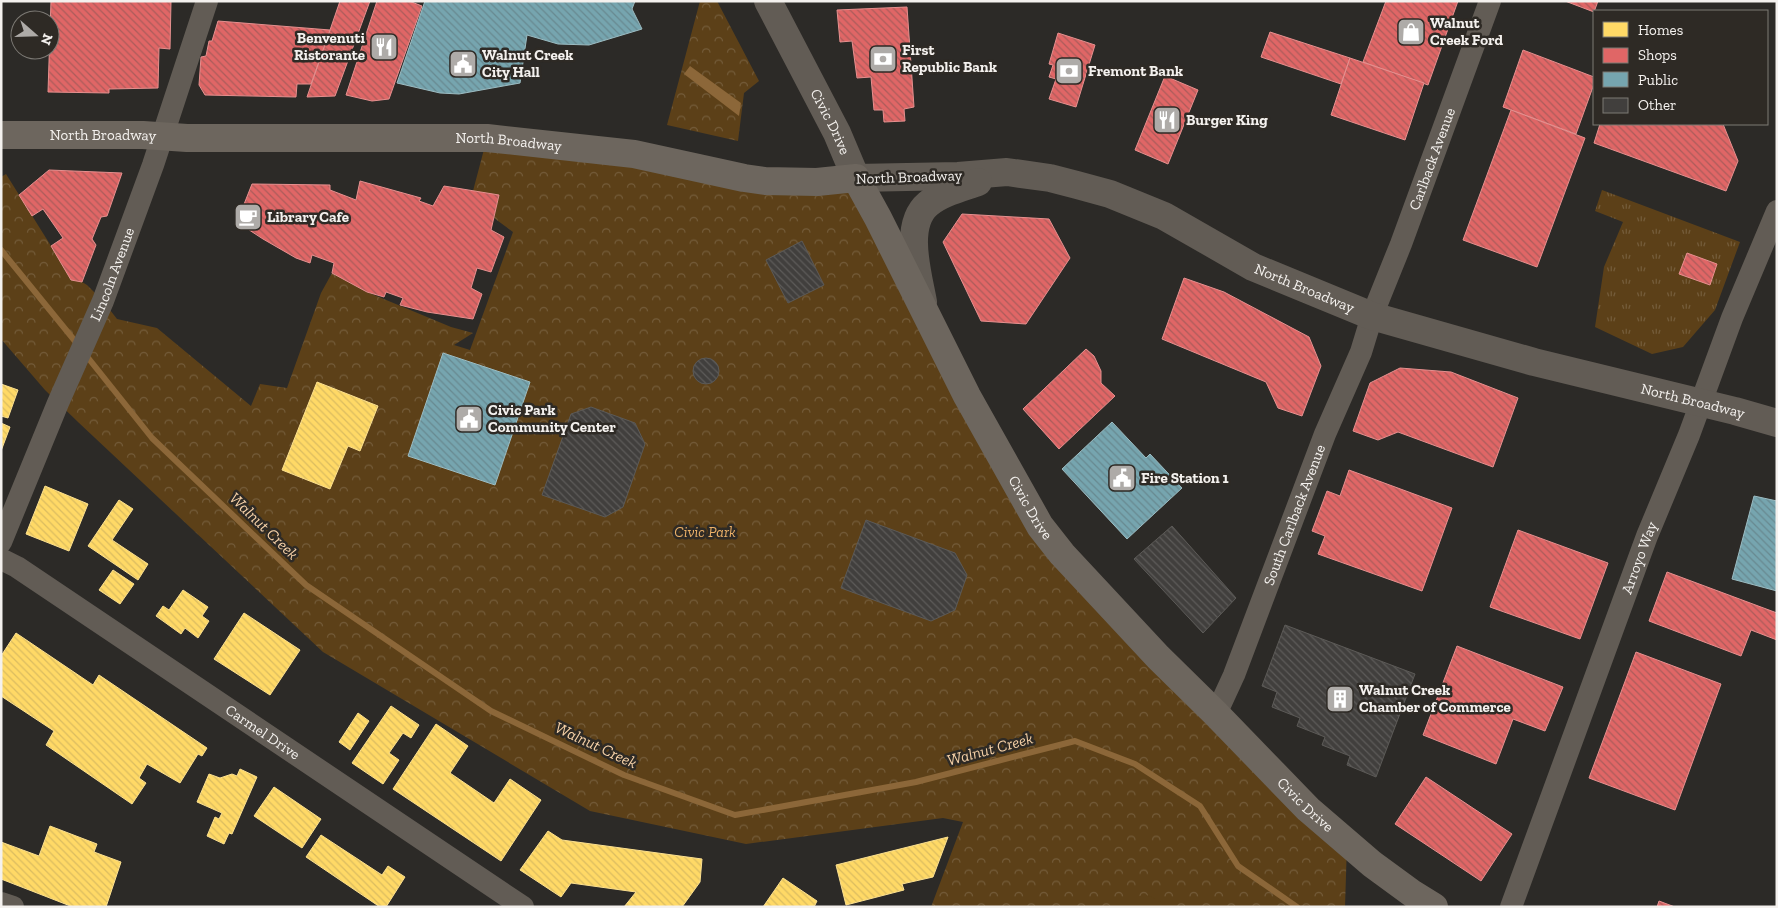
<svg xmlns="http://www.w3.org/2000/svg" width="1778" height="908" font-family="'Zilla Slab',serif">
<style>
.grass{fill:url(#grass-tufts)}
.forest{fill:url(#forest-crowns)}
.pitch{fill:#5c4018}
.water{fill:#8c6739}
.homes{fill:url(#homes-back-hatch);stroke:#fce08f}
.shops{fill:url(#shops-back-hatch);stroke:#e6908f}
.public{fill:url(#public-back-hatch);stroke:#9cbcc2}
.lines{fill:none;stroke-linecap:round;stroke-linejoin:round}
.stream{stroke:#8c6739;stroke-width:6}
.building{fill:url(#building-back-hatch);stroke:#5c5a57}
.minor{stroke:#625c55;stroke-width:22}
.tertiary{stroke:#625c55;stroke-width:28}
.secondary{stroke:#6d665e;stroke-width:28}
.labels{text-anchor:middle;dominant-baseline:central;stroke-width:5;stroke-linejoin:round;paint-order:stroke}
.poi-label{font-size:15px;font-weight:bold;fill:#f4f1ee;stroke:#2e2a25;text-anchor:start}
.street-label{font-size:15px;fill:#f4f1ee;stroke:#2e2a25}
.park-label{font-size:15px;font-style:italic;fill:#ecb168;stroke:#2e2a25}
.water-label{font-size:16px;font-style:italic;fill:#f8d3a9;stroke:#2e2a25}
</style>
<defs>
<pattern id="grass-tufts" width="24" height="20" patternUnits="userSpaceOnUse" patternTransform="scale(1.25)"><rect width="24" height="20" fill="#5c4018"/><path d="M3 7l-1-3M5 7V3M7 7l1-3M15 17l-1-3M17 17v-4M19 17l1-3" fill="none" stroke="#745c3a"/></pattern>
<pattern id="forest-crowns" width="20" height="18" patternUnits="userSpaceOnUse" patternTransform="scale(1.25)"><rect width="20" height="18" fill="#5c4018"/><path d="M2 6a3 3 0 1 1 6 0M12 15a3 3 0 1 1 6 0" fill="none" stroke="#745c3a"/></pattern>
<pattern id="homes-back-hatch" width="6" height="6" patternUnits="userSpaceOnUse" patternTransform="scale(1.25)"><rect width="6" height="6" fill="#ffd966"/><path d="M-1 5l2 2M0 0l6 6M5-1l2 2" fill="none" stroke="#dbbc60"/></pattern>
<pattern id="shops-back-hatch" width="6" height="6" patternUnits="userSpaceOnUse" patternTransform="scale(1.25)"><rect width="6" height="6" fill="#e06666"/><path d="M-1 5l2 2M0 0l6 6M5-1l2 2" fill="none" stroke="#ab5c5b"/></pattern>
<pattern id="public-back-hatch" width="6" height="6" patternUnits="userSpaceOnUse" patternTransform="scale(1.25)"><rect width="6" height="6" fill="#76a5af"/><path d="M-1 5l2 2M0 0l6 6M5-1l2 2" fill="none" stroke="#688990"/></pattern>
<pattern id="building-back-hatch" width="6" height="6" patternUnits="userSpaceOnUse" patternTransform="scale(1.25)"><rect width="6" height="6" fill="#413f3d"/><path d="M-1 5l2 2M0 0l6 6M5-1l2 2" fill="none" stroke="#5d5b59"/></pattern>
</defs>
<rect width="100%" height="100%" fill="#2c2a27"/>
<path class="grass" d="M1602,190L1740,242L1715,310L1683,347L1652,354L1595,327L1604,267L1623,222L1595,211Z"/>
<g class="forest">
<path d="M700,1H717L759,81L744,93L738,141L667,125Z"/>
<path d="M487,138L856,178L1040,526L1347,843L1345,907H931L963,822L943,818L746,844L590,811L323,652L78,422L45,390L1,339V177L6,174L51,246L71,280L82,282L87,285L103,301L117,319L157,328L251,406L260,384L287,388L321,293L332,273L367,292L451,327L473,333L454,345L470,350L513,232L494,218L499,195L473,191Z"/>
</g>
<path class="pitch" d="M1144,894L1156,899L1167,907H1118Z"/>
<path class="water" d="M690,66L741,103L739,116L684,74Z"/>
<g class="homes">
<path d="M317,382L378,406L360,451L348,446L330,489L282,470Z"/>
<path d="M1,384L18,390L8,418L1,416Z"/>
<path d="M1,423L10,427L1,451Z"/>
<path d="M45,486L88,504L69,551L26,534Z"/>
<path d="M119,500L133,509L112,540L148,564L138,580L88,546Z"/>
<path d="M113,570L134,584L120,604L99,590Z"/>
<path d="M183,590L208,607L202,616L209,621L198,638L185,628L181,634L156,616L163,606L169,610Z"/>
<path d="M244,613L300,650L270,695L214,659Z"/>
<path d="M16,633L93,685L99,675L207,748L202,756L198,754L180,783L147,764L139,778L146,783L132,804L46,745L54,731L1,696V656Z"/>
<path d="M391,706L419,725L411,738L403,733L389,753L399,760L383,784L352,763Z"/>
<path d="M358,713L369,721L350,750L339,742Z"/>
<path d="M436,724L468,746L450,773L494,803L510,779L541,800L501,861L393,789Z"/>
<path d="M240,769L257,777L232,834L229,833L224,844L207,836L215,817L219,819L222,813L197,802L209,774L220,778L232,774L237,776Z"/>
<path d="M274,787L321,819L302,848L254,816Z"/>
<path d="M50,826L97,844L94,852L121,862L106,907H73L1,879V842L39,856Z"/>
<path d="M548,831L562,840L702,859L700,882L682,907H624L636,892L571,883L561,897L520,870Z"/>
<path d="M321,835L382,875L388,866L405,877L386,907H380L306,857Z"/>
<path d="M948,837L933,877L902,884L904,890L846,905L836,865Z"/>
<path d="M783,878L817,901L814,907H763Z"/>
</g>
<g class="shops">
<path d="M51,1H171L170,49L159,48L158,88L109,89V93L48,92Z"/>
<path d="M340,1H370L335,96L307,97Z"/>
<path d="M377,1H409L422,6L389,99L372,101L346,95Z"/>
<path d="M1386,1H1458L1428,85L1363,62Z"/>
<path d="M1565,1H1598L1594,12Z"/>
<path d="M907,7L914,107L904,109L905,121L884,122L883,110H874L871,77L857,78L852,41L840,42L837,10Z"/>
<path d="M218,21L330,30L311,84H297L296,97L205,95L199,85L201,57L206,56L209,41H212Z"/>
<path d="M1270,32L1350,58L1341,84L1261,57Z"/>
<path d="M1058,33L1095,45L1076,107L1049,99L1056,79L1049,77L1053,65L1049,64Z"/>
<path d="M1523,50L1594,77V84L1576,134L1503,107Z"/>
<path d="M1350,58L1424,83L1405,140L1331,115Z"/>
<path d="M1165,76L1198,90L1168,164L1135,150Z"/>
<path d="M1511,110L1585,138L1537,267L1463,240Z"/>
<path d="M1600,124H1723L1738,161L1726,191L1594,143Z"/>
<path d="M49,170L122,173L107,216L101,217L92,239L96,245L82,282L71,280L51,246L63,238L43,209L32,216L19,195Z"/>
<path d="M360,181L421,198L419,201L433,206L444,186L499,195L491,230L504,237L491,272L477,268L471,288L482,294L473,319L427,312L400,305L403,298L386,292L384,297L367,292L332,273L334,263L312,255L310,263L296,258L263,239L237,222L252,184L330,185V190L356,200Z"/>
<path d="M962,214L1049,219L1070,258L1026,324L981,321L943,242Z"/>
<path d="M1687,253L1717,264L1710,285L1679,274Z"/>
<path d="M1184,278L1224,292L1309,337L1321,366L1302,416L1278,408L1266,382L1162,339Z"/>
<path d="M1086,349L1094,356L1101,371V383L1115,396L1059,449L1023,409Z"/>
<path d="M1400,368L1451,372L1518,398L1493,467L1398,432L1378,440L1353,431L1370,383Z"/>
<path d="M1349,470L1452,508L1422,591L1318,554L1325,536L1312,531L1327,491L1340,496Z"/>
<path d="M1518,530L1608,563L1580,639L1490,607Z"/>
<path d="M1667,572L1777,613V640L1751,630L1741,656L1649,621Z"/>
<path d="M1457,646L1563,687L1545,731L1513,719L1496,764L1423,735Z"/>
<path d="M1636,652L1721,684L1675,810L1589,778Z"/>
<path d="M1426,777L1512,834L1481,881L1395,824Z"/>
<path d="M1659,901L1675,907H1657Z"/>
</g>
<g class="public">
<path d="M425,1H635L632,9L642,29L589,45L558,44L527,35L520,83L459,94L440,93L397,83Z"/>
<path d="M443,353L530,382L495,485L408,456Z"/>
<path d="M1112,422L1146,458L1150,454L1182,488L1127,539L1062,469Z"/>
<path d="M1754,496L1777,501V591L1732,579Z"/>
</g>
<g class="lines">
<g class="stream">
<path d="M1,250L79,346"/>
<path d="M85,354L152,438L306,585L491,711L624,775L735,815L916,782L1075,741L1135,764L1200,806L1238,866L1297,907"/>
</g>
</g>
<g class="building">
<path d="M802,241L824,285L788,303L766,260Z"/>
<circle cx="706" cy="371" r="13"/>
<path d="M591,407L635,423L645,444L623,507L605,517L542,495L571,414Z"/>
<path d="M866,520L955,553L967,575L955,610L931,621L841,588Z"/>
<path d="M1172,526L1236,598L1203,633L1134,559Z"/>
<path d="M1285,625L1415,674L1376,777L1347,765L1350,756L1322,745L1325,737L1297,726L1300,718L1272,707L1277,692L1262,686Z"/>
</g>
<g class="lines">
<g class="minor">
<path id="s1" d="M1,542L58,403L103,301L153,165L207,1"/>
<path id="s2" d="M1,559L17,567L523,907"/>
<path id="s3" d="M1216,714L1234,675L1325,434L1361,352L1372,316L1401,244L1490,1"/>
<path d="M1,903L13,907"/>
<path id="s4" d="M1511,907L1647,536L1689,435L1732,318L1777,211"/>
</g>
<g class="tertiary">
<path id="s5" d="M768,1L837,133L856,178L958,176L1007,172L1050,178L1077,185L1110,194L1164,216L1253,267L1372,316L1534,362L1735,411L1777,423"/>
<path d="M923,302C918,274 903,225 928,204C941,193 961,188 978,182"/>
</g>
<path class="secondary" id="s6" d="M1,135H143L187,138H487L634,154L744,178L765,181L817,182L856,178L878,218L967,396L1040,526L1062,554L1158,657L1216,714L1308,809L1372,864L1413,894L1434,907"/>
</g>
<defs>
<symbol id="shop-square" viewBox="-11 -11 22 22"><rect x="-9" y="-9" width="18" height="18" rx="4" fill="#aeaba8" stroke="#2e2a25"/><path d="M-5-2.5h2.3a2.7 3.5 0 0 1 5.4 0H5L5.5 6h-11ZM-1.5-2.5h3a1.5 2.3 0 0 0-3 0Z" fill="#fff"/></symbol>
<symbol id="restaurant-square" viewBox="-11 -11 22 22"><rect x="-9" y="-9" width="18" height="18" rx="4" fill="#aeaba8" stroke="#2e2a25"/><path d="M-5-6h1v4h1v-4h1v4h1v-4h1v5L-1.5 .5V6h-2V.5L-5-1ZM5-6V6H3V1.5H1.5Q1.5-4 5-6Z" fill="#fff"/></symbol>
<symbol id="bank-square" viewBox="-11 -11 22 22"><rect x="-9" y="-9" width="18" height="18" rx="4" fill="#aeaba8" stroke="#2e2a25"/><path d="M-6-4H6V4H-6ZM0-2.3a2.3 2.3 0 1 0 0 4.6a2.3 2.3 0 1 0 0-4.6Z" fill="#fff"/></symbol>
<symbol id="civic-square" viewBox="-11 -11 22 22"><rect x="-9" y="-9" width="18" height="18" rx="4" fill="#aeaba8" stroke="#2e2a25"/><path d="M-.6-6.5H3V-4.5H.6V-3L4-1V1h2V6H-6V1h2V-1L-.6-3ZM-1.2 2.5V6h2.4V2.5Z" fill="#fff"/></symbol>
<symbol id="cafe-square" viewBox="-11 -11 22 22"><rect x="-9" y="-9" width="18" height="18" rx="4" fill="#aeaba8" stroke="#2e2a25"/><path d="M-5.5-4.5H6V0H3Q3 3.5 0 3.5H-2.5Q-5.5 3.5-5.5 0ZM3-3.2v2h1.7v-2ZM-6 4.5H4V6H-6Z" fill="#fff"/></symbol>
<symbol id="building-square" viewBox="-11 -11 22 22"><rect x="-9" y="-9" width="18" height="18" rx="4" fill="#aeaba8" stroke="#2e2a25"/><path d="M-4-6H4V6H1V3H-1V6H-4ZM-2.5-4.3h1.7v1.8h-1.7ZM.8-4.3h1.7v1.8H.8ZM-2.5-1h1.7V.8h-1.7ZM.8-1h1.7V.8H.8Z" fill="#fff"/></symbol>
</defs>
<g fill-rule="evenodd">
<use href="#shop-square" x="1395" y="16" width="32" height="32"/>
<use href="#restaurant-square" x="368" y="31" width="32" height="32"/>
<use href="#bank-square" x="867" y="43" width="32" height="32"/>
<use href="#civic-square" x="447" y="48" width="32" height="32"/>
<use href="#bank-square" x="1053" y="55" width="32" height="32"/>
<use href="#restaurant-square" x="1151" y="104" width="32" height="32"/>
<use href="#cafe-square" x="232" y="201" width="32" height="32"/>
<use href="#civic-square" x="453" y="403" width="32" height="32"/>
<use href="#civic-square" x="1106" y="462" width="32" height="32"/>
<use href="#building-square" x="1324" y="683" width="32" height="32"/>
</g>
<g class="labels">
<g class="poi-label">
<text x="1430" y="23">Walnut<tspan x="1430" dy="17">Creek Ford</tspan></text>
<text x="365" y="38" text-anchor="end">Benvenuti<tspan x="365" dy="17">Ristorante</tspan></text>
<text x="902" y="50">First<tspan x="902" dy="17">Republic Bank</tspan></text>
<text x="482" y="55">Walnut Creek<tspan x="482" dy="17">City Hall</tspan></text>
<text x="1088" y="71">Fremont Bank</text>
<text x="1186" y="120">Burger King</text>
<text x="267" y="217">Library Cafe</text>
<text x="488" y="410">Civic Park<tspan x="488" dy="17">Community Center</tspan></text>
<text x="1141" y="478">Fire Station 1</text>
<text x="1359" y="690">Walnut Creek<tspan x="1359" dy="17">Chamber of Commerce</tspan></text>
</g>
<g class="street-label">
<text stroke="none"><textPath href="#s5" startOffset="136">Civic Drive</textPath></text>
<text stroke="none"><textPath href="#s6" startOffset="102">North Broadway</textPath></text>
<text stroke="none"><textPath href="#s6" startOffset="508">North Broadway</textPath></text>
<text stroke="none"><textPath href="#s3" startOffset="596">Carlback Avenue</textPath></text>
<text transform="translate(909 177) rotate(-2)">North Broadway</text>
<text stroke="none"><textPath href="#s1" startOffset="290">Lincoln Avenue</textPath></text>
<text stroke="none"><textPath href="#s5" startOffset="671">North Broadway</textPath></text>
<text stroke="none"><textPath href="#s5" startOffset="1076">North Broadway</textPath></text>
<text stroke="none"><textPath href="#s6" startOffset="1232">Civic Drive</textPath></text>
<text stroke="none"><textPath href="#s3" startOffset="214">South Carlback Avenue</textPath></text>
<text stroke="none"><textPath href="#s4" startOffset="372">Arroyo Way</textPath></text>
<text stroke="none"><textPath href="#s2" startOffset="314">Carmel Drive</textPath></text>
<text stroke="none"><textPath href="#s6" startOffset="1638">Civic Drive</textPath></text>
</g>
<g class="park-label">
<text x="705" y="532">Civic Park</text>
</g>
<g class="water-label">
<text transform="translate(264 526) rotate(44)">Walnut Creek</text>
<text transform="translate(596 745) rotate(25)">Walnut Creek</text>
<text transform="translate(990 749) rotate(-15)">Walnut Creek</text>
</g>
</g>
<rect width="1778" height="908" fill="none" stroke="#f4f1ee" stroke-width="5"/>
<rect x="1593" y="10" width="175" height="115" fill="#2e2a25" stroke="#7d7a75"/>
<rect x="1603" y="22" width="25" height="15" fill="#ffd966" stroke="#7d7a75"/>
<text x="1638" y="35" font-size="15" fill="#f4f1ee">Homes</text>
<rect x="1603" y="48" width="25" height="15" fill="#e06666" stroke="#7d7a75"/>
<text x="1638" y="60" font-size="15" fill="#f4f1ee">Shops</text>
<rect x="1603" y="72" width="25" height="15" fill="#76a5af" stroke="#7d7a75"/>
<text x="1638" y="85" font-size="15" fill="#f4f1ee">Public</text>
<rect x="1603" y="98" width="25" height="15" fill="#413f3d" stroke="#7d7a75"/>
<text x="1638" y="110" font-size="15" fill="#f4f1ee">Other</text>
<g transform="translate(35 35) rotate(110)"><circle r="24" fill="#2e2a25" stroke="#7d7a75"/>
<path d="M0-4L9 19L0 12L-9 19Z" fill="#aeaba8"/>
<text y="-8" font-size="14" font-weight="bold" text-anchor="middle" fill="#f4f1ee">N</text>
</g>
</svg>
